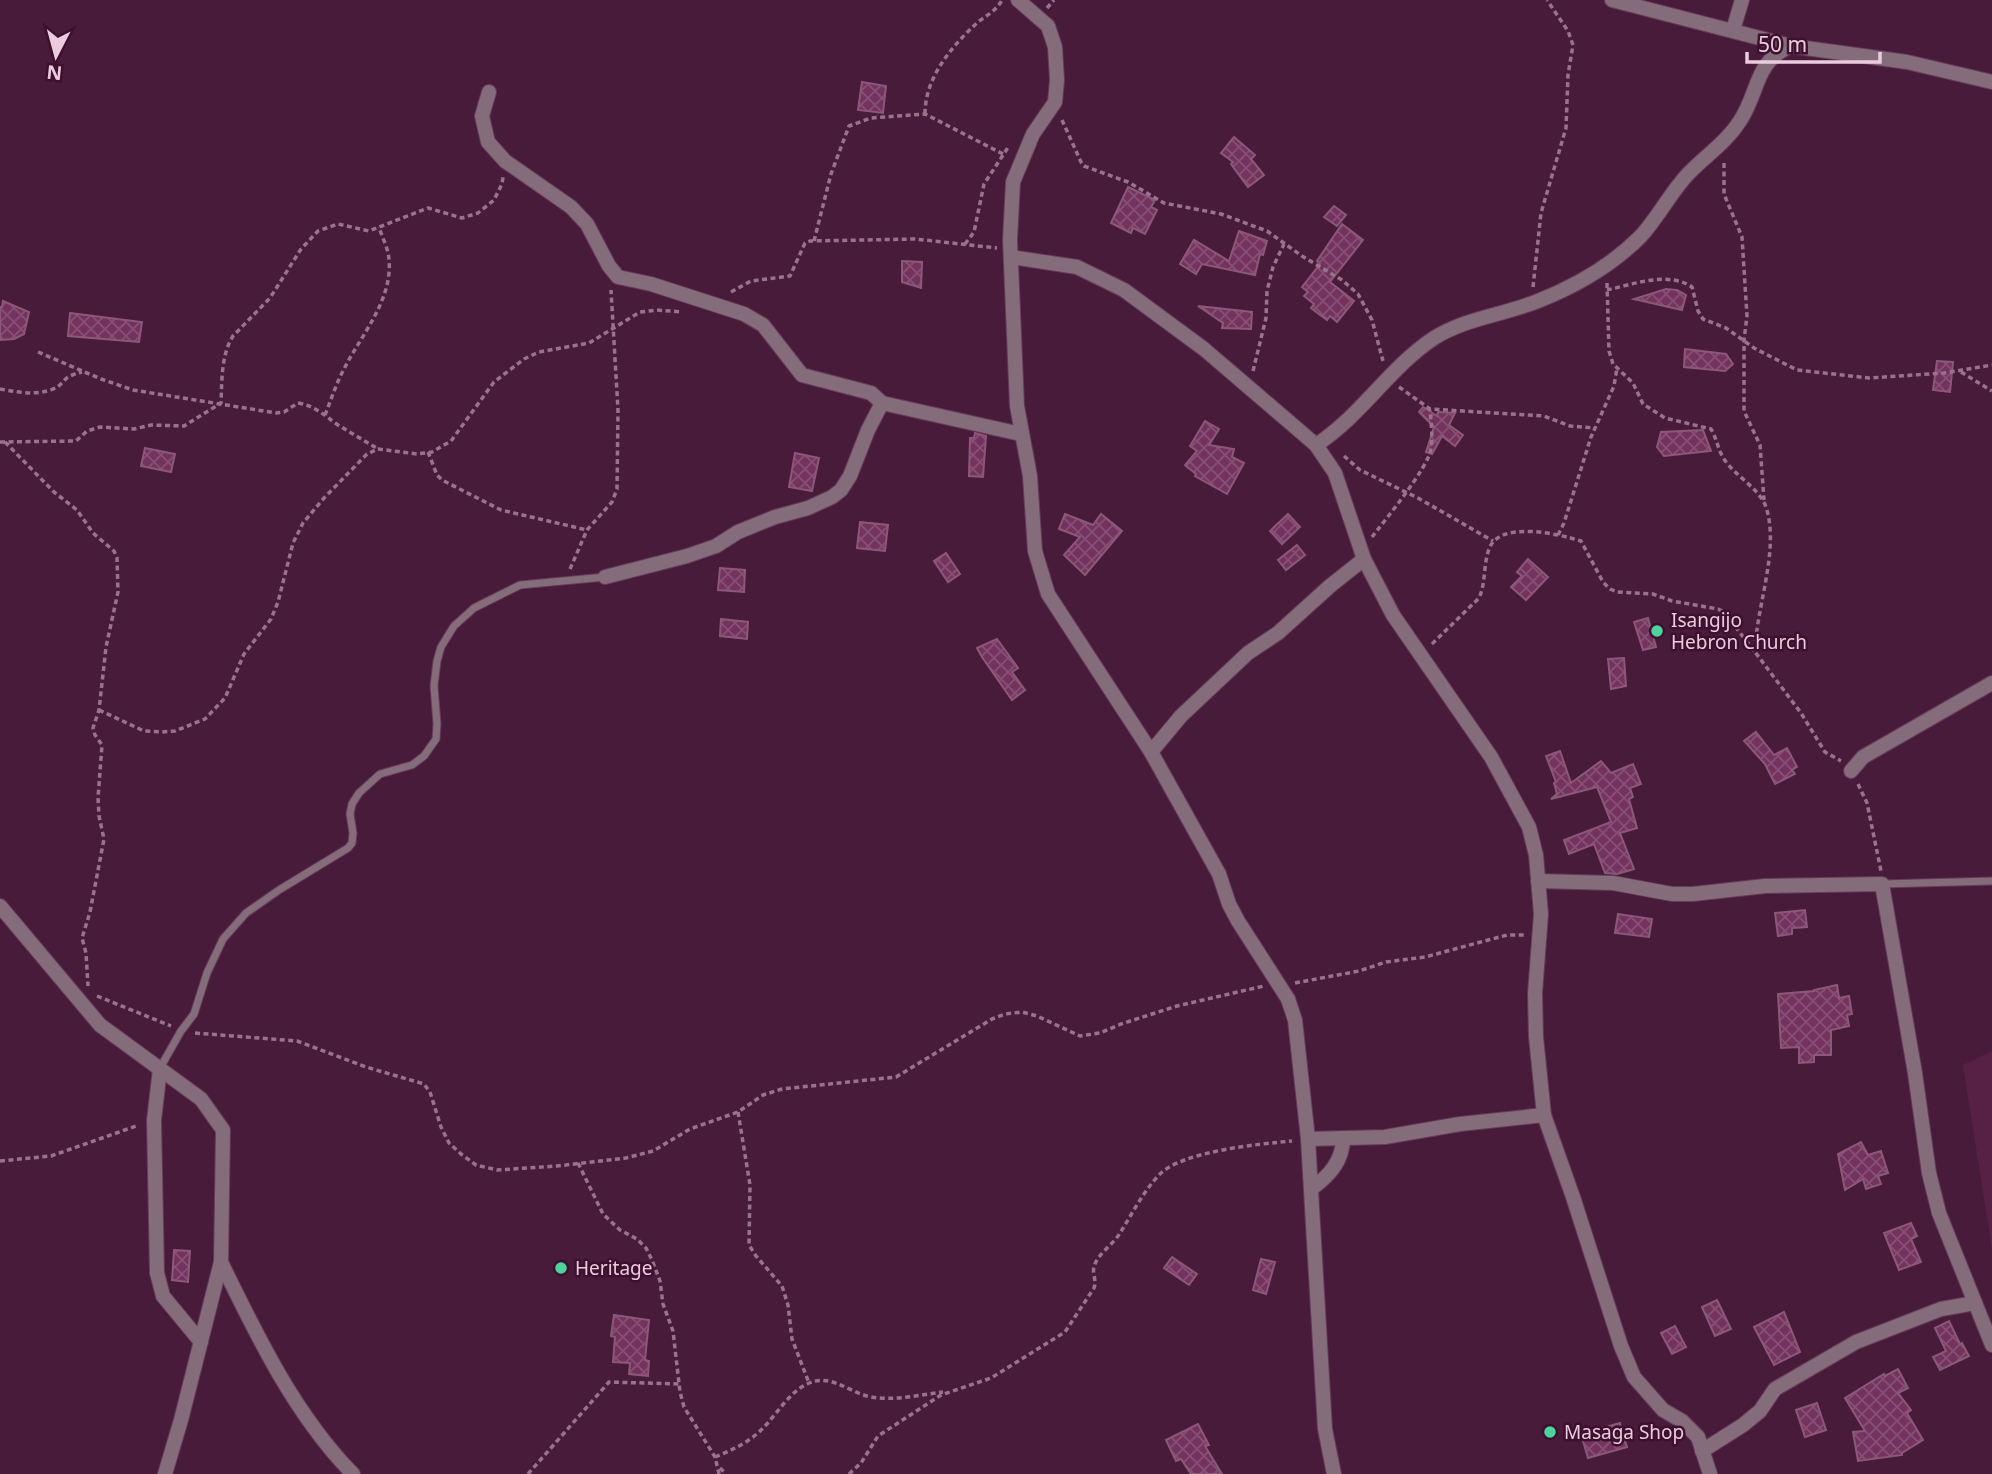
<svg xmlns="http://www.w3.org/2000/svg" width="1992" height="1474" font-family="'Noto Sans',sans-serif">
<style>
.built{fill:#562145}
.building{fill:url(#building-cross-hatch);stroke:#8c5878;stroke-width:2}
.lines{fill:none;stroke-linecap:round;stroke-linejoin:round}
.service-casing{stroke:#663b58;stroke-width:9}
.minor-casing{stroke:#663b58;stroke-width:16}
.path{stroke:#99738c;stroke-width:3.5;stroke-dasharray:5 3.5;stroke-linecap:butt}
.service{stroke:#846c7a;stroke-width:7}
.minor{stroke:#846c7a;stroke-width:14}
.poi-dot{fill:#4bd49b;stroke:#3e102f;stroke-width:2.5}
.labels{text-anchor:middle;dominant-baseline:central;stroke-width:5;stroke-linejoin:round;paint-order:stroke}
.poi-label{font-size:19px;fill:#eaccde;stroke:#3e102f;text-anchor:start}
</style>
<defs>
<pattern id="building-cross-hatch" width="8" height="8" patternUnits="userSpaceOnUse" patternTransform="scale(1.75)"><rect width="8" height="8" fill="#73335e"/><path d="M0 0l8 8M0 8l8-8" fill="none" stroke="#874f75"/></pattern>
</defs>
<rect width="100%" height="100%" fill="#491b3a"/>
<path class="built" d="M1992,1051V1249L1963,1065Z"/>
<g class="building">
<path d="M862,82L886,86L883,113L858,110Z"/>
<path d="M1234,137L1255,155L1251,159L1264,175L1248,187L1231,164L1233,162L1221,153Z"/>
<path d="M1128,187L1155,200L1151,207L1157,210L1145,234L1133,228L1131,233L1111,223Z"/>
<path d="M1334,206L1346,215L1337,226L1324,217Z"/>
<path d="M1342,224L1363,240L1330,282L1354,301L1337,322L1330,316L1327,320L1311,308L1314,304L1304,296L1308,292L1302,287L1320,264L1317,261Z"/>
<path d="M1239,231L1267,241L1263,255L1260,254L1255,275L1202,264L1196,274L1180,264L1194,240L1229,261Z"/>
<path d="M902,261L922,262L921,288L902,282Z"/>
<path d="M1666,289L1677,290L1686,295L1682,310L1634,299Z"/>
<path d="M3,301L29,312L24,334L14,339L0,340V307H2Z"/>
<path d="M1198,306L1252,312L1251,329L1222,328L1223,323Z"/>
<path d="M70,313L142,322L139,342L68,336Z"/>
<path d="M1685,349L1726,354L1733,364L1725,371L1684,367Z"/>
<path d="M1937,361L1953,362L1950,392L1933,390Z"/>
<path d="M1423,407L1437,416L1438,412L1455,413L1449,425L1463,435L1455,446L1442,436L1432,454L1426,452L1434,427L1419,412Z"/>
<path d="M1205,421L1219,429L1209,445L1234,449L1232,457L1244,463L1227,494L1195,476L1196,474L1185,465L1197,451L1190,446Z"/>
<path d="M1703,430L1711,451L1664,456L1657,447L1661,432Z"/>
<path d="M975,433L986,436L983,477L969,476L970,438H974Z"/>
<path d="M145,448L175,454L171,472L141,466Z"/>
<path d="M795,453L819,458L812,491L789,487Z"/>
<path d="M1065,514L1093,525L1101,514L1122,531L1085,575L1064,555L1080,537L1059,529Z"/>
<path d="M1288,514L1300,527L1282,544L1270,531Z"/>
<path d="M860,522L888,525L885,551L857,548Z"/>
<path d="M1297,545L1305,555L1286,570L1278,560Z"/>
<path d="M946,553L960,574L948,582L934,561Z"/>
<path d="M1528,559L1548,577L1526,600L1511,587L1522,576L1517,572Z"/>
<path d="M720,568L745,570L744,592L718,590Z"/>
<path d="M1648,618L1656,647L1643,650L1634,622Z"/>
<path d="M721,619L748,622L747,639L720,636Z"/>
<path d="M997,639L1018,668L1012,672L1025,690L1012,700L982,657L977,648Z"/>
<path d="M1624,658L1626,686L1611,689L1608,659Z"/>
<path d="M1756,732L1774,755L1787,748L1797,767L1792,770L1795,774L1775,784L1765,764L1744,741Z"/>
<path d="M1560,751L1571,783L1601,761L1611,773L1633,764L1641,784L1630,788L1633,797L1629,799L1637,828L1620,833L1634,869L1617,874L1605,873L1594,844L1569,854L1564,840L1611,822L1597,787L1551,799L1557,794L1554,783L1556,782L1546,756Z"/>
<path d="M1805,910L1807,927L1792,928V934L1778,936L1775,913Z"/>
<path d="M1618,914L1652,919L1649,937L1615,933Z"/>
<path d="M1837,985L1839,998L1849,996L1852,1014L1847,1015L1849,1026L1831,1030V1055H1814V1062L1799,1063V1047L1781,1048L1778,994L1814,991V990Z"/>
<path d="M1861,1142L1868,1155L1881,1151L1888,1173L1878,1176L1881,1184L1866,1189L1863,1179L1845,1190L1838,1154Z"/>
<path d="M1911,1223L1917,1236L1911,1239L1921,1262L1899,1270L1884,1233Z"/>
<path d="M174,1250L190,1251L188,1282L172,1280Z"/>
<path d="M1172,1257L1197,1274L1189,1285L1164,1268Z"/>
<path d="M1261,1259L1275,1262L1266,1294L1253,1290Z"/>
<path d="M1717,1300L1731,1329L1715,1336L1702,1307Z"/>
<path d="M1784,1312L1800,1352L1774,1365L1754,1327Z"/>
<path d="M614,1315L649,1320L645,1360L649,1361L648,1376L629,1374L630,1363L613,1362L615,1337L611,1336Z"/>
<path d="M1949,1321L1960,1344L1962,1343L1969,1356L1940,1370L1933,1357L1946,1351L1935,1328Z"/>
<path d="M1675,1326L1686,1347L1672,1354L1661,1333Z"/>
<path d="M1898,1369L1908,1388L1898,1393L1911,1410L1907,1413L1923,1440L1902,1453V1455L1858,1461L1853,1432L1865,1431L1845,1398L1884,1374L1885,1376Z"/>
<path d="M1817,1403L1826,1430L1805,1437L1796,1410Z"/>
<path d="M1620,1423L1627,1447L1588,1458L1581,1434Z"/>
<path d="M1198,1424L1209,1445L1205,1446L1222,1474H1191L1181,1459L1176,1461L1166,1440Z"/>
</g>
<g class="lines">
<defs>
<g id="service">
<path d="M1882,884L1992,881"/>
<path d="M160,1068L181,1031L194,1014L207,973L223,939L246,913L279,890L348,848L352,843L353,833L350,814L352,804L359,793L380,774L412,765L424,756L436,739L437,724L434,686L437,661L441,647L454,626L474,608L520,585L605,577"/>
</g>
<g id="minor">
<path d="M1018,0L1048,26L1055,47L1057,80L1055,102L1033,134L1013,182L1010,240L1017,406L1030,476L1035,551L1048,594L1151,752L1219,874L1229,904L1238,921L1288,999L1295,1020L1308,1139L1325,1429L1334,1474"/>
<path d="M1612,0L1791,46L1907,62L1992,82"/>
<path d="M1733,30L1742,0"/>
<path d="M489,92L482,116L488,142L505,161L571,207L587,224L609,266L618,277L651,284L744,314L763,325L802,375L871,393L882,403"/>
<path d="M1011,257L1077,267L1124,290L1204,349L1316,445L1335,473L1364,559L1393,615L1491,757L1529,827L1536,855L1541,914L1535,993L1536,1037L1544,1115L1573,1197L1621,1346L1634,1377L1663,1410L1682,1421L1698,1437L1710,1474"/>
<path d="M1316,445C1361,416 1389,368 1434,338C1466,318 1503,315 1538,301C1576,286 1611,266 1640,237C1658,218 1670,193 1688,174C1706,155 1725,144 1740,121C1760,90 1754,62 1791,46"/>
<path d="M605,577L687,556L716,546L738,532L775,517L808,508L832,497L841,490L850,476L868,430L882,403L1021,434"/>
<path d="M1151,752L1181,716L1248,653L1278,633L1330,586L1364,559"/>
<path d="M1851,771L1863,757L1992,683"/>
<path d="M1538,881L1613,883L1672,894H1693L1765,886L1882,884L1915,1073L1929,1173L1939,1213L1992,1345"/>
<path d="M0,906L100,1025L201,1099L223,1130L221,1262L181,1420L165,1474"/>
<path d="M160,1069L154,1120L157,1273L163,1296L201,1342"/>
<path d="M1308,1139L1385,1137L1460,1124L1544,1115"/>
<path d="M1311,1189C1329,1176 1343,1161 1343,1138"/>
<path d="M221,1262C257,1336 295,1415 353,1474"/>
<path d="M1702,1451L1743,1425L1760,1411L1775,1389L1856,1342L1941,1309L1975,1303"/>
</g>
</defs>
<use href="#service" class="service-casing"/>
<use href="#minor" class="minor-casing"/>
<g class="path">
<path d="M1047,8L1054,0"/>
<path d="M925,114C925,77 952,46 978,22C987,15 996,11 1002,0"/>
<path d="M1062,120L1081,162L1084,166L1128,182L1164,203L1221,214L1267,231L1302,256L1342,280L1358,294L1372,320L1383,361"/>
<path d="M1724,163V194L1742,237L1747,316L1744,340V411L1760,445L1764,500"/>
<path d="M814,241L831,174L849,126L871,118L925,114L1003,154"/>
<path d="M965,244L974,232L984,184L1009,146"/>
<path d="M1607,283L1609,351L1613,364L1633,383L1643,404L1665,418L1711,429C1717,439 1718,450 1724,459C1735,476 1759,488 1766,507C1780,550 1756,607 1755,652L1801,713L1825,752L1841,761"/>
<path d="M1533,287L1541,213L1566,128L1568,75L1573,45L1568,31L1547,0"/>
<path d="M1607,290C1634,284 1668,271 1692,287L1698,311L1703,319L1726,328L1754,348L1797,370L1869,378L1944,373L1992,365"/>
<path d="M731,292L751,281L790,276L805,243L810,241L915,239L997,248"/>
<path d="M38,352L101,379L133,390L276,413L284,412L298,403C315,406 324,415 338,425C351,433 365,441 378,449"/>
<path d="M1253,371L1266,318L1267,291L1273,267L1284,244"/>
<path d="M1961,372L1992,391"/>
<path d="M1399,387L1430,409L1544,416L1570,426L1595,428"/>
<path d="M0,389C17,392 36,396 53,389C66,384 60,377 82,372"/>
<path d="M325,415C331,400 336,384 344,369C361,335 393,300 389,259C388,248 382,237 379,227"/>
<path d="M0,442L76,441L87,431L100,427L134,429L151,425L184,426L221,403C222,380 221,355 233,336L270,298L301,249L318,231L338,224L369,231L428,208L462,218L478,213L494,200L502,184L503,177"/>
<path d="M5,442L54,492L77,510L93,533L114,551L117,558L118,592L106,647L99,710L93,728L95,735L102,745L98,798L99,816L104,839L90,912L82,938L86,953L88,986"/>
<path d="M428,452L437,475L442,480L501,510L587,530"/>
<path d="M1344,456L1360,470L1418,498L1493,541"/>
<path d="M1558,535L1564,523L1591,437L1614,386L1617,368"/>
<path d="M1372,537C1385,520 1428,468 1431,449C1433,437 1431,422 1430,410"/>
<path d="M570,569L587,530L612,502L617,489L618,410L611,290"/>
<path d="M1432,644L1479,598C1486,583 1483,566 1489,549C1499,520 1559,534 1581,541L1603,582L1610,589L1617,592L1653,594L1672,601L1718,609L1724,612L1754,651"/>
<path d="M99,710L144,731L162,732L175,731L205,719L225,698L244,654L271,619L278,602L293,543L303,523L324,498L367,454L378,449L417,454L432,452L451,441L494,382L524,359L539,352L589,343L640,312L657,310L682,312"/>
<path d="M1858,784L1867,803L1881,871"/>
<path d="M1295,983L1359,971L1386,962L1425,957L1507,935H1526"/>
<path d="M97,996L171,1026"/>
<path d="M195,1033L297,1041L366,1067L424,1084L430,1092L441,1127L449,1143L461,1154L476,1165L497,1170L557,1166L626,1158L653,1151L690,1129L738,1112L763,1095L782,1089L896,1077L992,1019L1005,1014L1022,1012L1037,1016L1080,1036L1100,1033L1121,1024L1177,1006L1264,986"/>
<path d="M738,1112L750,1185L749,1245L756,1256L782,1286L788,1305L792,1339L809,1383"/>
<path d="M0,1161L51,1156L139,1125"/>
<path d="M578,1163L603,1214L620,1230L637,1239L646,1248L652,1260L660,1281L663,1304L673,1331L680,1392L684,1407L715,1457L719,1474"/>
<path d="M715,1457C732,1450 748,1443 761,1430C776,1416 788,1393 807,1384C829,1373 846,1390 867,1396C891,1402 919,1395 943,1392"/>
<path d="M720,1468L726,1474"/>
<path d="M528,1474L609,1382L679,1384"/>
<path d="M849,1474L861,1463L878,1436L941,1395L991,1378L1065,1332L1094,1288C1097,1280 1092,1274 1094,1267C1097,1254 1113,1245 1120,1233C1132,1214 1143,1192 1159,1175C1181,1151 1260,1144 1292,1141"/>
</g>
<use href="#service" class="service"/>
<use href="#minor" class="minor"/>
</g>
<g class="poi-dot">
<circle cx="1657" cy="631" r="7"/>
<circle cx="561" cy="1268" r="7"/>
<circle cx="1550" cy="1432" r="7"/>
</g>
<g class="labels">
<g class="poi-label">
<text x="1671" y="620">Isangijo<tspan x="1671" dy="22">Hebron Church</tspan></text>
<text x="575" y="1268">Heritage</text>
<text x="1564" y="1432">Masaga Shop</text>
</g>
</g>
<g transform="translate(56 56) rotate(186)" stroke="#3e102f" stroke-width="5" paint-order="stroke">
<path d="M0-5L12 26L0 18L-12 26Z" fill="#eaccde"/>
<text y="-10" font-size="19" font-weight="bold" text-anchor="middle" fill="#eaccde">N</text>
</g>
<path d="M1747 52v10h133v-10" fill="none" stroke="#eaccde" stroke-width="3.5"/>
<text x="1758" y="52" font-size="21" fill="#eaccde" stroke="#3e102f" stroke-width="5" paint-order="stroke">50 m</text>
</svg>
